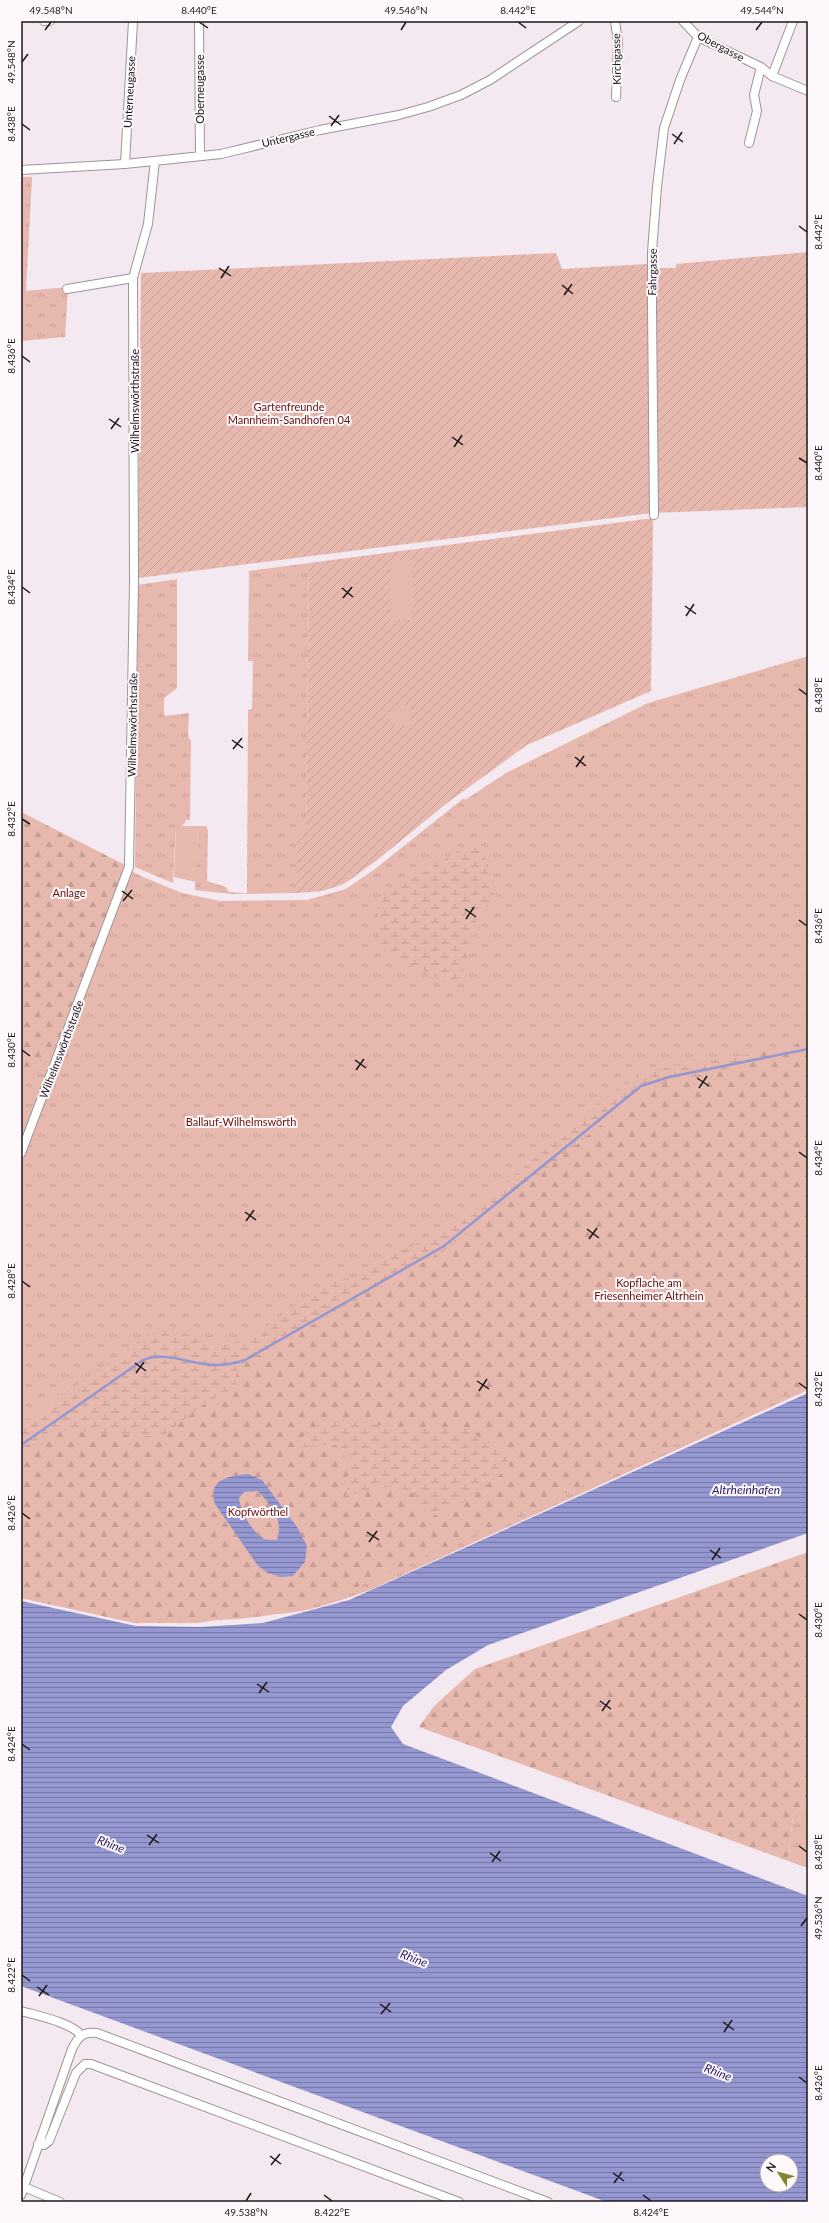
<svg xmlns="http://www.w3.org/2000/svg" width="829" height="2223" font-family="Lato,sans-serif">
<style>
.grass{fill:url(#grass-tufts)}
.forest{fill:url(#forest-firs);fill-rule:evenodd}
.wetland{fill:url(#wetland-marsh)}
.garden{fill:url(#garden-furrows)}
.pitch{fill:#e7b8ae}
.water{fill:url(#water-rules);fill-rule:evenodd}
.lines{fill:none;stroke-linecap:round;stroke-linejoin:round}
.stream{stroke:#9597d1;stroke-width:2.5}
.street-casing{stroke:#9e949a;stroke-width:10}
.street{stroke:#fff;stroke-width:8}
.rail{stroke:#464145;stroke-width:2.5}
.ticks{fill:none;stroke:#1b171a;stroke-width:1.5}
.labels{text-anchor:middle;dominant-baseline:central;stroke-width:4;stroke-linejoin:round;paint-order:stroke}
.street-label{font-size:11px;fill:#1b171a;stroke:#fef8fc}
.park-label{font-size:11px;fill:#641308;stroke:#fef8fc}
.water-label{font-size:12px;font-style:italic;fill:#2a2267;stroke:#fef8fc}
.neatline{fill:none;stroke:#1b171a;stroke-width:1.5}
.ticks-label{font-size:10px;text-anchor:middle;fill:#1b171a}
</style>
<defs>
<pattern id="grass-tufts" width="24" height="20" patternUnits="userSpaceOnUse"><rect width="24" height="20" fill="#e7b8ae"/><path d="M3 7l-1-3M5 7V3M7 7l1-3M15 17l-1-3M17 17v-4M19 17l1-3" fill="none" stroke="#c69d95"/></pattern>
<pattern id="forest-firs" width="22" height="20" patternUnits="userSpaceOnUse"><rect width="22" height="20" fill="#e7b8ae"/><path d="M5 1l3.5 6h-7zM16 11l3.5 6h-7z" fill="#c69d95"/></pattern>
<pattern id="wetland-marsh" width="20" height="14" patternUnits="userSpaceOnUse"><rect width="20" height="14" fill="#e7b8ae"/><path d="M1 5h8M5 5V1M11 12h8M15 12V8" fill="none" stroke="#c69d95"/></pattern>
<pattern id="garden-furrows" width="10" height="10" patternUnits="userSpaceOnUse"><rect width="10" height="10" fill="#e7b8ae"/><path d="M-1 1l2-2M0 10L10 0M9 11l2-2" fill="none" stroke="#c69d95"/></pattern>
<pattern id="water-rules" width="6" height="5" patternUnits="userSpaceOnUse"><rect width="6" height="5" fill="#9597d1"/><path d="M0 2.5h6" fill="none" stroke="#797aa9"/></pattern>
</defs>
<rect width="100%" height="100%" fill="#f4e9f1"/>
<g class="grass">
<path d="M21,177H32L26,291L68,287L65,337L21,341Z"/>
<path d="M309,563L306,830L297,841V893L232,894L195,890L198,826H206L208,830L207,881L226,887L229,892L247,893L248,710L252,709L253,661H248L249,571Z"/>
<path d="M177,579V688L164,698V716L189,713L188,736L191,741L190,820H186L187,816L176,826L173,883L135,867L138,585Z"/>
<path d="M808,656V1390L370,1590C352,1596 334,1603 315,1608C301,1612 285,1613 270,1615C184,1628 105,1617 21,1598V812L143,877L182,893L220,901L307,900L346,889L375,869L464,798L465,800L506,773L648,703Z"/>
<path d="M808,1797V1868L788,1861L793,1817Z"/>
</g>
<g class="forest">
<path d="M21,812L129,867L102,941L42,1074L21,1065Z"/>
<path d="M808,1042V1384L335,1597L262,1613L197,1623H134L21,1598V1449L53,1430L161,1437L203,1405L235,1388L237,1367L447,1249L643,1091L672,1081L745,1065L750,1054ZM324,1419L405,1428H463L510,1467L462,1503L421,1509L415,1494C399,1487 388,1484 371,1490L336,1445ZM262,1480L297,1527L307,1546L293,1576L216,1485Z"/>
<path d="M258,1491C272,1505 284,1519 277,1540C273,1540 268,1540 264,1539C252,1533 240,1511 239,1498L244,1492Z"/>
<path d="M808,1552V1797L793,1817L788,1861L419,1727L434,1706L475,1669Z"/>
</g>
<g class="wetland">
<path d="M482,837L486,867L497,902L477,909L473,943L457,988L380,949L377,900Z"/>
<path d="M750,1054L745,1065L672,1081L643,1091L447,1249L237,1367L235,1388L203,1405L161,1437L53,1430L21,1449V1422L33,1416L163,1324L179,1339L182,1335H195L216,1345L237,1342L270,1324L312,1293L336,1281L355,1277L373,1263L435,1236L470,1214L592,1108L629,1080L641,1073L676,1066Z"/>
<path d="M324,1419L405,1428H463L504,1451L510,1467L462,1503L431,1517L421,1509L415,1494L395,1486L380,1487L346,1496L349,1461L336,1445L304,1447L296,1442Z"/>
</g>
<g class="garden">
<path d="M808,252V507L652,513L138,578L141,273L556,253L562,269L647,264L658,268H676V264Z"/>
<path d="M653,518L651,691L527,745L447,803L376,861L344,884L323,891L297,893V841L306,830L309,563Z"/>
</g>
<g class="pitch">
<rect x="391" y="560" width="22" height="60"/>
<circle cx="401" cy="715" r="11"/>
<path d="M175,809H182L187,816L185,823L181,826H198L196,882L174,877L176,826L172,824L169,816Z"/>
</g>
<g class="water">
<path d="M808,1393V1533L488,1645L446,1670L403,1706L391,1727L403,1744L808,1896V2202H607L21,1986V1601L136,1626L200,1627L263,1623L349,1600ZM767,2161H791V2185H767Z"/>
<path d="M248,1474L262,1480L297,1527L307,1546L305,1562L293,1576L282,1577L268,1573L258,1566L215,1504C207,1479 229,1476 248,1474ZM258,1491C271,1505 284,1520 277,1540C273,1540 268,1540 264,1539C252,1532 240,1511 239,1498L244,1492Z"/>
</g>
<g class="lines">
<path class="stream" d="M21,1445L143,1360C167,1350 193,1366 217,1365C227,1365 236,1363 245,1360L444,1246L641,1086L669,1077L808,1049"/>
<defs>
<g id="street">
<path d="M44,21H50"/>
<path d="M199,21L200,156"/>
<path d="M615,21L618,42L616,97"/>
<path d="M683,21L698,37L761,67L772,76L808,91"/>
<path d="M772,76L793,21"/>
<path d="M749,143L757,111L754,95L761,67"/>
<path d="M125,164L133,21"/>
<path d="M21,170L125,164L221,154L320,130L399,115L428,107L461,95L490,80L579,21"/>
<path d="M67,289L133,278"/>
<path d="M654,515L652,308V252L657,187L664,128L680,80L698,37"/>
<path d="M21,1153L129,867L134,581L133,278L148,224L155,161"/>
<path d="M21,2011C38,2016 70,2022 81,2035"/>
<path d="M38,2144L44,2145L49,2141L76,2073L85,2064H91L459,2202"/>
<path d="M24,2187L60,2202"/>
<path d="M21,2195L72,2049C78,2037 83,2031 97,2033L548,2202"/>
</g>
</defs>
<use href="#street" class="street-casing"/>
<use href="#street" class="street"/>
<path class="rail" d="M21,2201L22,2202"/>
</g>
<path class="ticks" d="M199,22L208,28M518,22L526,28M45,30L51,22M401,30L406,22M756,30L762,22M22,62L28,54M329,116L341,125M22,124L30,130M331,126L339,115M672,134L683,142M674,144L682,132M799,226L807,232M219,268L231,276M221,278L229,266M562,285L573,294M564,295L572,284M22,356L30,362M109,419L121,427M111,429L119,418M452,437L463,445M454,447L462,435M799,458L807,463M22,587L30,593M342,588L353,597M343,598L352,587M685,606L696,614M686,616L694,604M799,689L807,695M232,740L243,748M233,749L242,738M575,757L586,766M576,767L584,756M22,819L30,824M122,891L133,899M123,901L132,890M465,909L476,917M466,919L474,907M799,920L807,926M22,1050L30,1056M355,1060L366,1068M356,1070L364,1059M697,1078L709,1086M699,1088L707,1076M799,1152L807,1158M245,1212L256,1220M246,1221L254,1210M587,1229L599,1238M589,1239L597,1228M22,1281L30,1287M135,1363L146,1371M136,1373L144,1362M477,1381L489,1389M799,1383L807,1389M479,1391L487,1379M22,1513L30,1519M367,1532L379,1540M369,1542L377,1531M710,1550L721,1558M712,1560L720,1548M799,1614L807,1620M257,1684L269,1692M259,1693L267,1682M600,1701L611,1709M602,1711L610,1700M22,1744L30,1750M147,1835L159,1843M149,1845L157,1834M799,1846L807,1852M490,1853L501,1861M492,1862L500,1851M801,1926L807,1918M22,1975L30,1981M37,1987L49,1995M39,1996L47,1985M380,2004L391,2012M381,2014L390,2003M723,2022L734,2030M724,2032L732,2020M799,2077L807,2083M270,2156L281,2164M271,2165L280,2154M613,2173L624,2181M614,2183L622,2172M324,2195L332,2201M643,2195L651,2201M246,2201L251,2193"/>
<g class="labels">
<g class="street-label">
<text transform="translate(721 46) rotate(28)">Obergasse</text>
<text transform="translate(616 59) rotate(-91)">Kirchgasse</text>
<text transform="translate(199 89) rotate(-90)">Oberneugasse</text>
<text transform="translate(129 92) rotate(-87)">Unterneugasse</text>
<text transform="translate(288 137) rotate(-13)">Untergasse</text>
<text transform="translate(652 272) rotate(-89)">Fahrgasse</text>
<text transform="translate(134 401) rotate(-90)">Wilhelmswörthstraße</text>
<text transform="translate(132 725) rotate(-89)">Wilhelmswörthstraße</text>
<text transform="translate(61 1049) rotate(-69)">Wilhelmswörthstraße</text>
</g>
<g class="park-label">
<text x="289" y="406">Gartenfreunde<tspan x="289" dy="13">Mannheim-Sandhofen 04</tspan></text>
<text x="69" y="892">Anlage</text>
<text x="241" y="1121">Ballauf-Wilhelmswörth</text>
<text x="649" y="1282">Kopflache am<tspan x="649" dy="13">Friesenheimer Altrhein</tspan></text>
<text x="258" y="1511">Kopfwörthel</text>
</g>
<g class="water-label">
<text x="746" y="1489">Altrheinhafen</text>
<text transform="translate(111 1844) rotate(21)">Rhine</text>
<text transform="translate(414 1958) rotate(21)">Rhine</text>
<text transform="translate(718 2072) rotate(21)">Rhine</text>
</g>
</g>
<rect width="829" height="2223" fill="none" stroke="#fef8fc" stroke-width="44"/>
<g transform="translate(779 2173) rotate(306)"><circle r="19" fill="#fef8fc" stroke="#a39ea2"/>
<path d="M0-3L7 15L0 10L-7 15Z" fill="#828631"/>
<text y="-6" font-size="11" font-weight="bold" text-anchor="middle" fill="#1b171a">N</text>
</g>
<rect x="22" y="22" width="785" height="2179" class="neatline"/>
<g class="ticks-label">
<text x="51" y="14">49.548°N</text>
<text x="199" y="14">8.440°E</text>
<text x="406" y="14">49.546°N</text>
<text x="518" y="14">8.442°E</text>
<text x="762" y="14">49.544°N</text>
<text transform="translate(11 62) rotate(-90)" y="4">49.548°N</text>
<text transform="translate(11 124) rotate(-90)" y="4">8.438°E</text>
<text transform="translate(818 232) rotate(-90)" y="4">8.442°E</text>
<text transform="translate(11 356) rotate(-90)" y="4">8.436°E</text>
<text transform="translate(818 463) rotate(-90)" y="4">8.440°E</text>
<text transform="translate(11 587) rotate(-90)" y="4">8.434°E</text>
<text transform="translate(818 695) rotate(-90)" y="4">8.438°E</text>
<text transform="translate(11 819) rotate(-90)" y="4">8.432°E</text>
<text transform="translate(818 926) rotate(-90)" y="4">8.436°E</text>
<text transform="translate(11 1050) rotate(-90)" y="4">8.430°E</text>
<text transform="translate(818 1158) rotate(-90)" y="4">8.434°E</text>
<text transform="translate(11 1281) rotate(-90)" y="4">8.428°E</text>
<text transform="translate(818 1389) rotate(-90)" y="4">8.432°E</text>
<text transform="translate(11 1513) rotate(-90)" y="4">8.426°E</text>
<text transform="translate(818 1620) rotate(-90)" y="4">8.430°E</text>
<text transform="translate(11 1744) rotate(-90)" y="4">8.424°E</text>
<text transform="translate(818 1852) rotate(-90)" y="4">8.428°E</text>
<text transform="translate(818 1918) rotate(-90)" y="4">49.536°N</text>
<text transform="translate(11 1975) rotate(-90)" y="4">8.422°E</text>
<text transform="translate(818 2083) rotate(-90)" y="4">8.426°E</text>
<text x="246" y="2216">49.538°N</text>
<text x="332" y="2216">8.422°E</text>
<text x="651" y="2216">8.424°E</text>
</g>
</svg>
